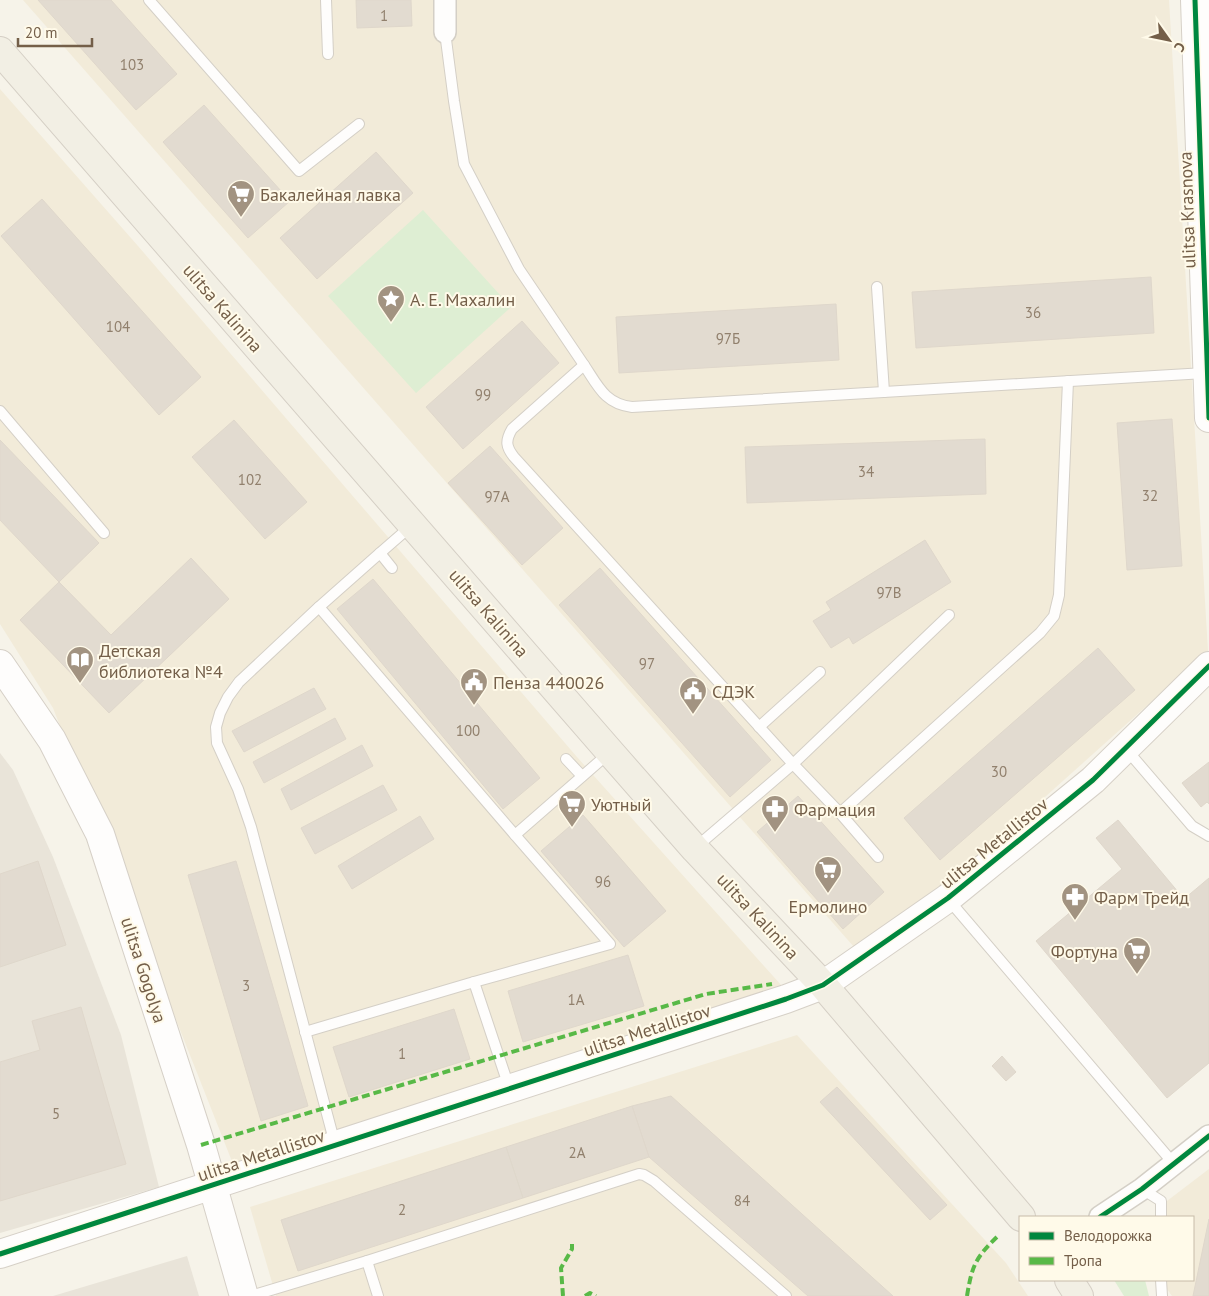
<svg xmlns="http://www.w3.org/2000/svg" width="1209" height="1296" font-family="'PT Sans',sans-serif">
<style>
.residential{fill:#f2ebd9}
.industrial{fill:#e9e4d9}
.green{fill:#deeed3}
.building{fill:#e2dbd0;stroke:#dfd7cb}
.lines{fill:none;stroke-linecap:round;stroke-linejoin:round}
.lane-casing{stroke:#d4cfc6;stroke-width:12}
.street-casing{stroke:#d4cfc6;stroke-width:24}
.secondary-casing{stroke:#d6d0c7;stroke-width:30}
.primary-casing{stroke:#d5cfc5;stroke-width:30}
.lane{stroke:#fefdfc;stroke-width:10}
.street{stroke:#fefdfc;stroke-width:21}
.secondary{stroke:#fefdfc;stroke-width:28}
.primary{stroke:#f2efe4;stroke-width:28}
.quiet{stroke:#58b947;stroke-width:4;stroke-dasharray:8 4;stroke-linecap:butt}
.cycleway-casing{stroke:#fffae9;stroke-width:8}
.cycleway{stroke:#00873e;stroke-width:5}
.labels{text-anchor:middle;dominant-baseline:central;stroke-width:4;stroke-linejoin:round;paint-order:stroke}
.number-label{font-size:15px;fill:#91806d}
.poi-label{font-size:18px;fill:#745f49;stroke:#fffae9;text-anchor:start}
.street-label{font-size:18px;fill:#745f49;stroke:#fffae9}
</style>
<rect width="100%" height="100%" fill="#f6f3e9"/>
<g class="residential">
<path d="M23,0H1169L1208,651L950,882L854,947Z"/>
<path d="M0,89L138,246L577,757L782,986L233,1164L53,708L0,624Z"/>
<path d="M797,1035L1006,1263L1028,1296H276L250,1207Z"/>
<path d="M1209,1169V1296H1172L1167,1289V1280H1193V1217H1167V1201Z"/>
</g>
<g class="industrial">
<path d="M0,753L13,770L53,857L121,1035L159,1187L0,1233Z"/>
<path d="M187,1256L199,1296H53Z"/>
</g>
<g class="green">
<path d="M423,210L511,307L416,393L328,296Z"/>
<path d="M1114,1280H1145L1149,1296H1124Z"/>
</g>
<g class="building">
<path d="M38,0H111L177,74L136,110Z"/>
<path d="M356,0H411L412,26L357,28Z"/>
<path d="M204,105L290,201L248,238L163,142Z"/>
<path d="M376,152L413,193L317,279L280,238Z"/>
<path d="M42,199L201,377L159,415L1,236Z"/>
<path d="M1151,277L1154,333L916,348L912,292Z"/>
<path d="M836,304L839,360L619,373L616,317Z"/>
<path d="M522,321L559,363L463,449L426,407Z"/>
<path d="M1172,419L1182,566L1127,570L1117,423Z"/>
<path d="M234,420L307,502L265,539L192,457Z"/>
<path d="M985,439L986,494L747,503L745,447Z"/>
<path d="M0,440L99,543L59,582L0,520Z"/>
<path d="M490,446L563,528L522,565L448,483Z"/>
<path d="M925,540L951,582L853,644L849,637L831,648L813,621L831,610L826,602Z"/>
<path d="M191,558L229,599L109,713L20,620L59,582L111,635Z"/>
<path d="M600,568L771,760L730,797L559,605Z"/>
<path d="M373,579L540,778L503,809L337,609Z"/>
<path d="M1098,648L1135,690L940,860L904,818Z"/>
<path d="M314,688L326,709L244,752L232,731Z"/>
<path d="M335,718L346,739L264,783L253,762Z"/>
<path d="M362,745L373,766L291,810L281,789Z"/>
<path d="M1209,762V804L1207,802L1201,807L1182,783Z"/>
<path d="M383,785L397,810L315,854L301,828Z"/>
<path d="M798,796L884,892L843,929L757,832Z"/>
<path d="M583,815L666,911L624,947L541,851Z"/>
<path d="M420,816L434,839L352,889L338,866Z"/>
<path d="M1118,820L1184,899L1209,878V1063L1167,1098L1036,941L1122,869L1096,838Z"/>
<path d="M38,861L66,945L0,967V874Z"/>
<path d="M236,861L308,1106L261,1121L188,875Z"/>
<path d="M628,955L644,1006L523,1042L508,991Z"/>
<path d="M81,1007L126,1164L0,1201V1062L40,1050L32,1021Z"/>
<path d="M454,1009L470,1059L349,1097L333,1047Z"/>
<path d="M1002,1056L1016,1072L1006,1081L992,1066Z"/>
<path d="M837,1087L947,1205L930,1220L820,1102Z"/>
<path d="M671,1096L893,1296H808L649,1157L632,1106Z"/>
<path d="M632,1106L649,1157L523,1198L506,1147Z"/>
<path d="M506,1147L523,1198L298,1271L281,1220Z"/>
<path d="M1209,1219V1296H1193Z"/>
</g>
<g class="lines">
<defs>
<g id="lane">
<path d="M149,0L299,171L359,124"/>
<path d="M326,0L328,54"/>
<path d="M445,32L454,101L464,164L519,269L584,365"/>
<path d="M877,287L884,392"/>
<path d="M0,411L104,533"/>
<path d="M392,568L380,553L411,526"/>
<path d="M319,607L515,835"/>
<path d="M759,727L820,672"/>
<path d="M1126,749L1192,826L1209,836"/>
<path d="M566,759L582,776"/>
<path d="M840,813L793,764L514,457C506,447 505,441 512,429L584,365C598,386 605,404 632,407L1205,373"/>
<path d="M695,848L793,764L949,615"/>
<path d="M878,857L840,813L1040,633L1054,616L1059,595L1068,381"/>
<path d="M948,899L1174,1164"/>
<path d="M474,982L610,944L515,835L609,753"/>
<path d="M305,1032L474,982L509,1087"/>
<path d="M335,1144L251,827L238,789L217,743L216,727L220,713L228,697L239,682L319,607L380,553"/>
<path d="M1142,1189L1161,1201V1217"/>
<path d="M367,1261L378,1296"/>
<path d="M1161,1280L1162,1296"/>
<path d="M251,1296L367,1261L639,1174L644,1175L654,1181L786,1296"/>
</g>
<g id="street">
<path d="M445,32V0"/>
<path d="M1100,1217L1142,1189L1209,1136"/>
</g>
<g id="secondary">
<path d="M1195,0L1209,418"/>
<path d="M0,664L52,740L100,834L201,1145L244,1296"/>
<path d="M0,1254L786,999L823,985L948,898L1093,780L1209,666"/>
</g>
<g id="primary">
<path d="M0,51L610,752L695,849L823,985L1021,1217"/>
<path d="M1069,1280L1079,1296"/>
</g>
</defs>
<use href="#lane" class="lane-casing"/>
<use href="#street" class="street-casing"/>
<use href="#secondary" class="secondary-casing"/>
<use href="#primary" class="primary-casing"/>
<use href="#lane" class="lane"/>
<use href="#street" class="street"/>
<use href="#secondary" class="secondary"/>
<use href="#primary" class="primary"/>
<g class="quiet">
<path d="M201,1145L706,994L772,984"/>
<path d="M563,1296L561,1268L572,1249V1244"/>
<path d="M585,1296L590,1293L596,1296"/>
<path d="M967,1296C972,1266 975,1258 998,1236"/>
</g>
<defs>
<g id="cycleway">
<path d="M1195,0L1209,418"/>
<path d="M1100,1217L1142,1189L1209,1136"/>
<path d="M0,1254L786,999L823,985L948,898L1093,780L1209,666"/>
</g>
</defs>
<use href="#cycleway" class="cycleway-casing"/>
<use href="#cycleway" class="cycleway"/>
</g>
<defs>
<symbol id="supermarket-pin" viewBox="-11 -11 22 30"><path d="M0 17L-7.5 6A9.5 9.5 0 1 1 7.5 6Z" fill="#a29381" stroke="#fffae9"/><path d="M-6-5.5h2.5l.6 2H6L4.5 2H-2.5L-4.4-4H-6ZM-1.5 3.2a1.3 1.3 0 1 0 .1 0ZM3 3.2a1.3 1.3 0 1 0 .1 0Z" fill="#fff"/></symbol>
<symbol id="sight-pin" viewBox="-11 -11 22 30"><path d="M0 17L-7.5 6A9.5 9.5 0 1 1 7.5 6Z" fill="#a29381" stroke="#fffae9"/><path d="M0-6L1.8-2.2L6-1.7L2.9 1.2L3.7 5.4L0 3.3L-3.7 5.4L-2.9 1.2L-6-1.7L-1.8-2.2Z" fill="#fff"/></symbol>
<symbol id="library-pin" viewBox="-11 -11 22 30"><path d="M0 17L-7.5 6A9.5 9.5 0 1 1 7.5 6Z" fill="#a29381" stroke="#fffae9"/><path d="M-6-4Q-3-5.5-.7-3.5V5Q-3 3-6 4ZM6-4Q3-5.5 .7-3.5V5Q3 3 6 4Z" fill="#fff"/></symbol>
<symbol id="civic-pin" viewBox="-11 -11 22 30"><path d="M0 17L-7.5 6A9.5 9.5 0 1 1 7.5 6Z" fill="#a29381" stroke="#fffae9"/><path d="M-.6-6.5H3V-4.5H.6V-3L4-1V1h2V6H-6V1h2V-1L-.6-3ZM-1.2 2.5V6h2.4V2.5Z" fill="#fff"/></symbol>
<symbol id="pharmacy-pin" viewBox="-11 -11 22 30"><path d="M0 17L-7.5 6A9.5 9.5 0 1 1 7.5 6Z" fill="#a29381" stroke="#fffae9"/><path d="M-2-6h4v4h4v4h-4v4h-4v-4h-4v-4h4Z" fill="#fff"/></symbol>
</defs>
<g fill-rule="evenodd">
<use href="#supermarket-pin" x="225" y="178" width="32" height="43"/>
<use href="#sight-pin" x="375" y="283" width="32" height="43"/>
<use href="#library-pin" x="64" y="644" width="32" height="43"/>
<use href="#civic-pin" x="458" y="666" width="32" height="43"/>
<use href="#civic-pin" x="677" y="675" width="32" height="43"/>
<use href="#supermarket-pin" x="556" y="788" width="32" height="43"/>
<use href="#pharmacy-pin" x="759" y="793" width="32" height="43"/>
<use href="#supermarket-pin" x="812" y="854" width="32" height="43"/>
<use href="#pharmacy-pin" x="1059" y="881" width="32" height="43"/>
<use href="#supermarket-pin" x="1121" y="935" width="32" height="43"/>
</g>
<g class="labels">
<g class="number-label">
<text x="384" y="15">1</text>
<text x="132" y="64">103</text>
<text x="1033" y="312">36</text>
<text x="118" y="326">104</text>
<text x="728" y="338">97Б</text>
<text x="483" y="394">99</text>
<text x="866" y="471">34</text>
<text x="250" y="479">102</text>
<text x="1150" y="495">32</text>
<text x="497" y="496">97А</text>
<text x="889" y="592">97В</text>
<text x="647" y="663">97</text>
<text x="468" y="730">100</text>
<text x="999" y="771">30</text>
<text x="603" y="881">96</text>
<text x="246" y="985">3</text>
<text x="576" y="999">1А</text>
<text x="402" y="1053">1</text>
<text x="56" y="1113">5</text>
<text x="577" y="1152">2А</text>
<text x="742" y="1200">84</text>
<text x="402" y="1209">2</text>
</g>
<g class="poi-label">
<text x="260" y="194">Бакалейная лавка</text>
<text x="410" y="299">А. Е. Махалин</text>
<text x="99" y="650">Детская<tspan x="99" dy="21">библиотека №4</tspan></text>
<text x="493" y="682">Пенза 440026</text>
<text x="712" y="691">СДЭК</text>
<text x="591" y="804">Уютный</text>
<text x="794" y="809">Фармация</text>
<text x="1094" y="897">Фарм Трейд</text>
<text x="828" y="906" text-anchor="middle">Ермолино</text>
<text x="1118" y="951" text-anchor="end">Фортуна</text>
</g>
<g class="street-label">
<text transform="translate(1187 210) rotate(-92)">ulitsa Krasnova</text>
<text transform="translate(223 308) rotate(49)">ulitsa Kalinina</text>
<text transform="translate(489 613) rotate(49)">ulitsa Kalinina</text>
<text transform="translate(994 843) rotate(-39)">ulitsa Metallistov</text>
<text transform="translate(758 916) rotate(47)">ulitsa Kalinina</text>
<text transform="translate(144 970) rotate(72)">ulitsa Gogolya</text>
<text transform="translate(647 1030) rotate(-18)">ulitsa Metallistov</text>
<text transform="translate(261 1155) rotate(-18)">ulitsa Metallistov</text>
</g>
</g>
<rect x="1019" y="1216" width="175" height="65" fill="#fffae9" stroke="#c7bca9"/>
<rect x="1029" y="1232" width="25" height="8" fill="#00873e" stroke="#c7bca9"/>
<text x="1064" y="1241" font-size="15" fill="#745f49">Велодорожка</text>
<rect x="1029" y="1257" width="25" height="8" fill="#58b947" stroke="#c7bca9"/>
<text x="1064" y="1266" font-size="15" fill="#745f49">Тропа</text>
<g transform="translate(1169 40) rotate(123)" stroke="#fffae9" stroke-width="4" paint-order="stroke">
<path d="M0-4L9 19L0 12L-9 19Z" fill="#745f49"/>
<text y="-8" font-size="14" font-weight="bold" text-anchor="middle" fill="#745f49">С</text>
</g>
<path d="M18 38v8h74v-8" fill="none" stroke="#745f49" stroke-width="2.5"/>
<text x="25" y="38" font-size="15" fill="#745f49" stroke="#fffae9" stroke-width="4" paint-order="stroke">20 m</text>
</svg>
